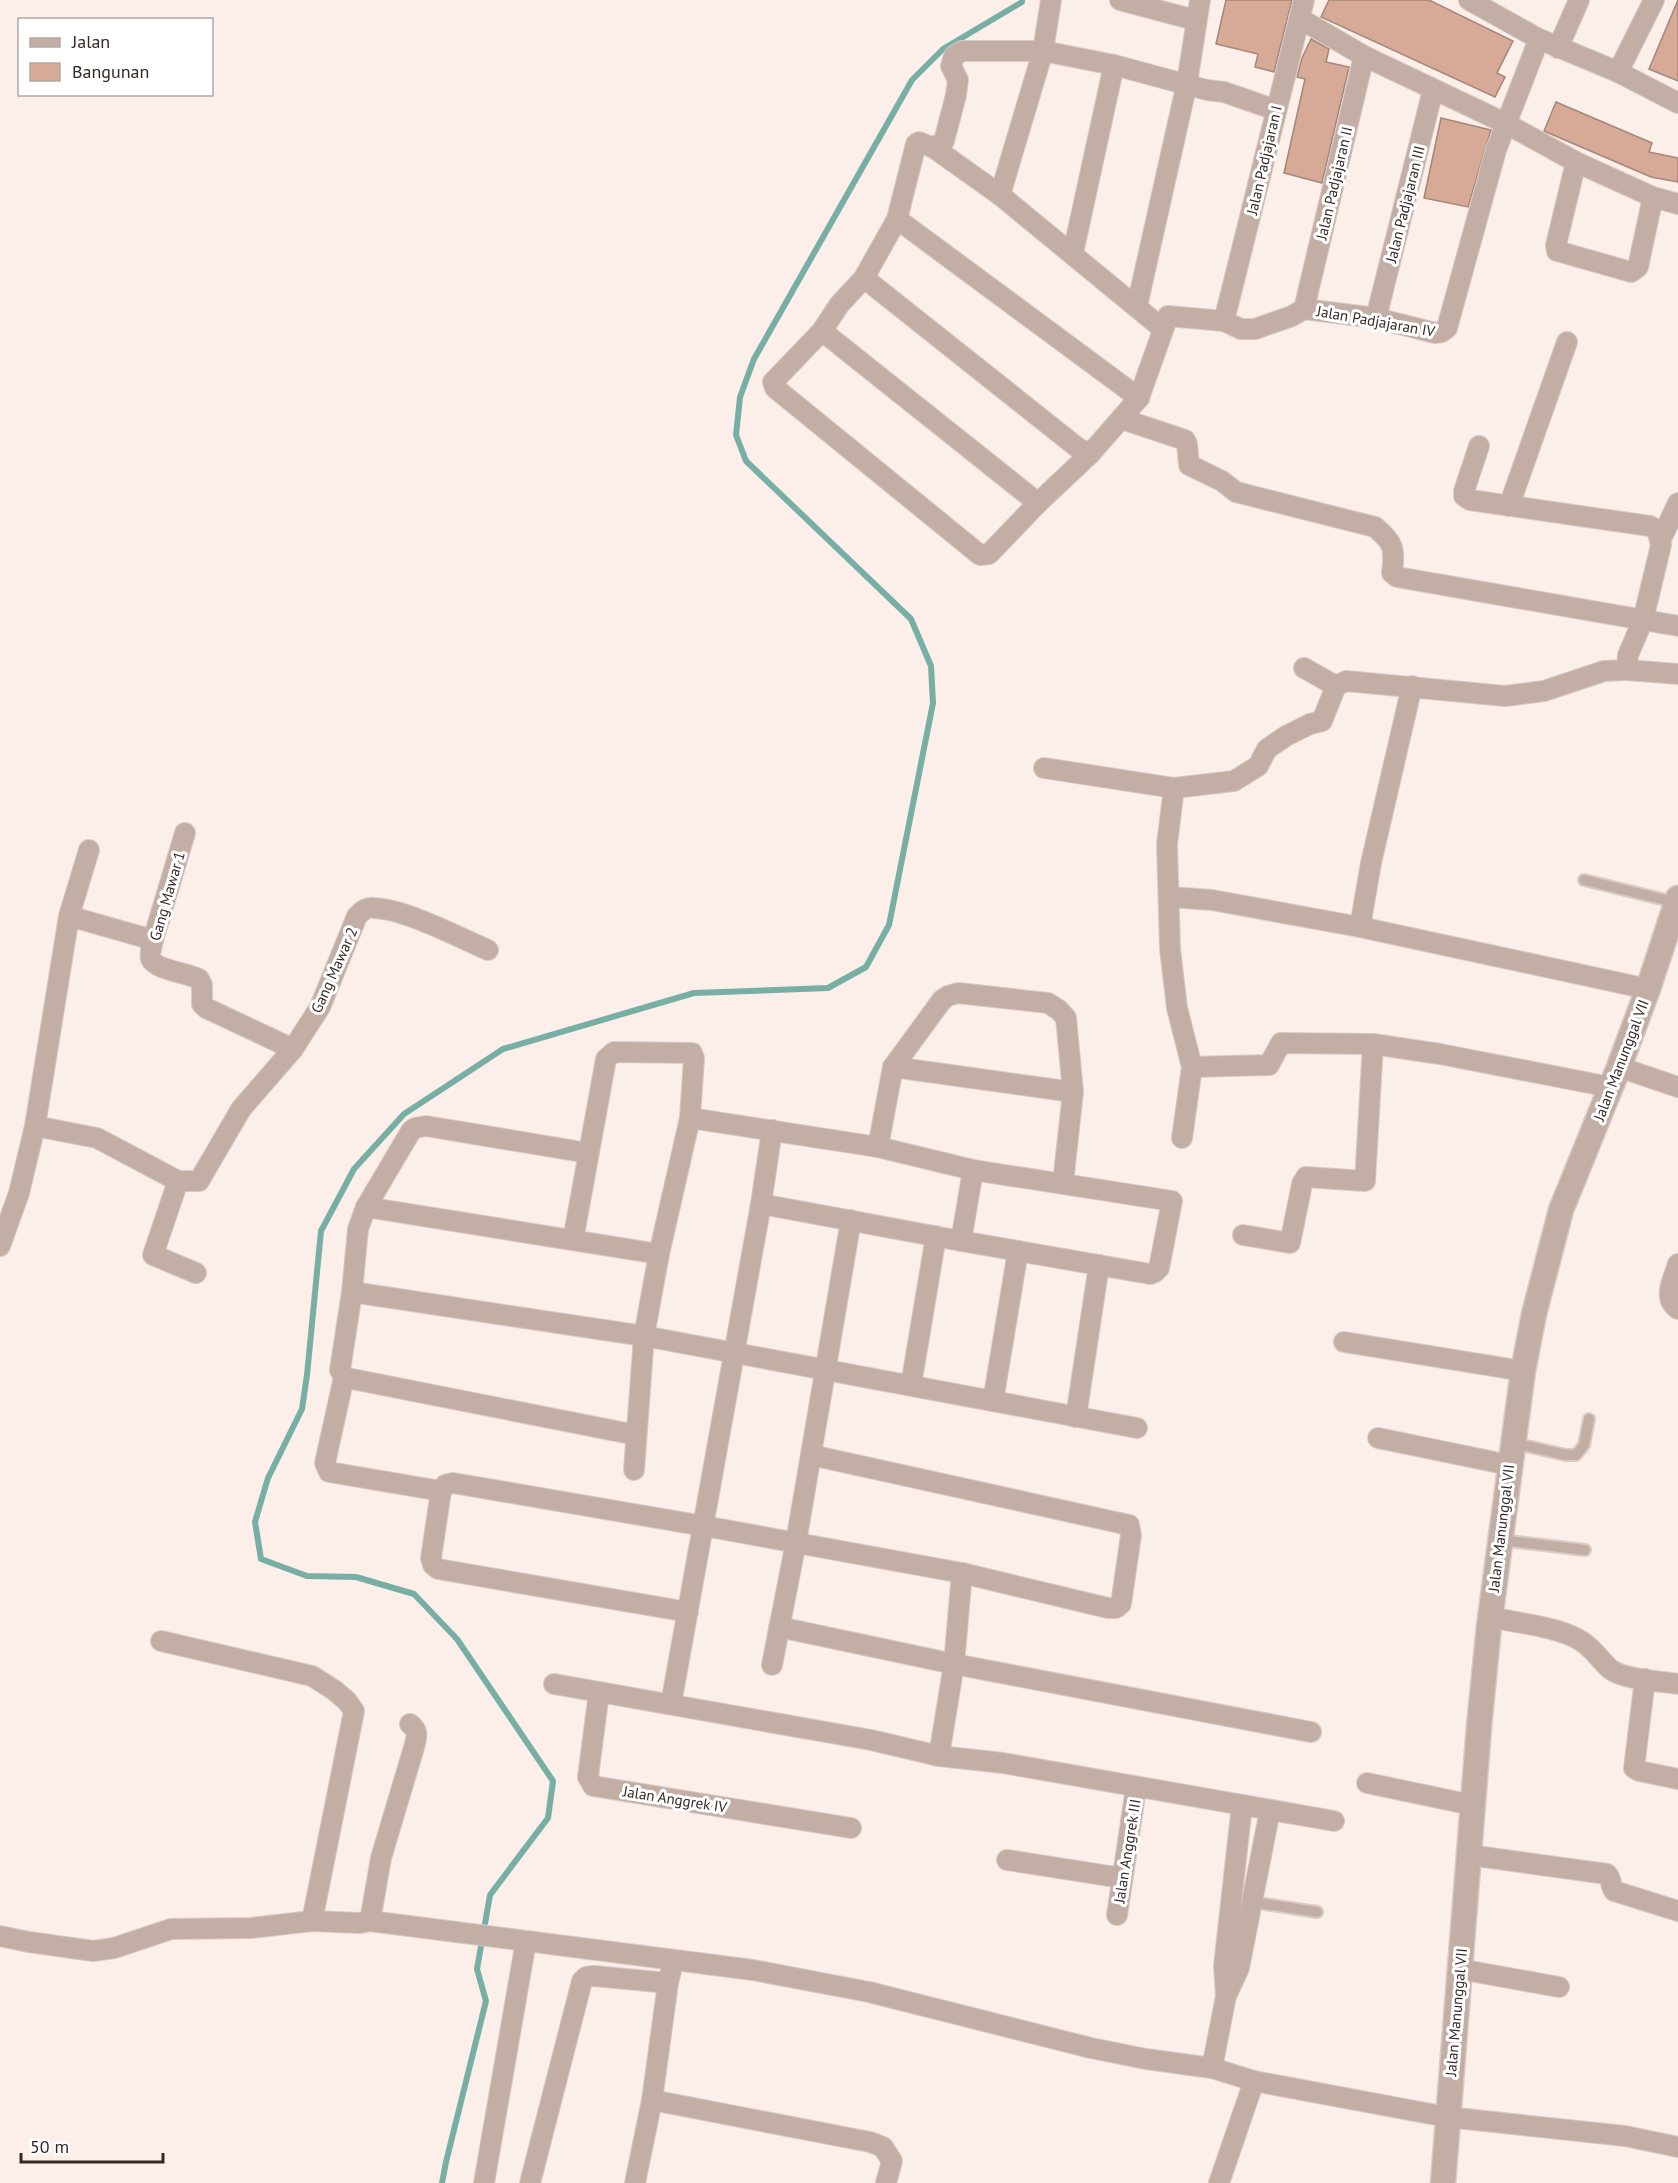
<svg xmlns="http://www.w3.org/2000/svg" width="1678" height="2183" font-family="'PT Sans',sans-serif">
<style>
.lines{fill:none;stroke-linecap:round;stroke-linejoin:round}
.stream{stroke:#78afa4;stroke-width:6}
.building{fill:#d7a997;stroke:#a5867a;stroke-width:1.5}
.service-casing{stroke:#d8cac5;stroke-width:14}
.minor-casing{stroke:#d8cac5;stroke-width:22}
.tertiary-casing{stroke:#d8cac5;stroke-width:27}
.service{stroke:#c3aea6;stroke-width:10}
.minor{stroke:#c3aea6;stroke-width:20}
.tertiary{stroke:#c3aea6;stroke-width:24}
.labels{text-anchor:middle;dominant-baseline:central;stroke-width:6;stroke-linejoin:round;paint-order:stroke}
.street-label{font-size:15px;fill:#352823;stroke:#fff}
</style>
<rect width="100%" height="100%" fill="#fceee9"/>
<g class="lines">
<path class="stream" d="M442,2183L446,2162L486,2001L477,1969L490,1895L548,1818L553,1781L457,1639L414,1594L356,1577L307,1576L261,1559L255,1522L268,1478L302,1409L307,1375L321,1231L354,1169L404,1114L503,1049L694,993L828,988L866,967L889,925L933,703L931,666L911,619L746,461L736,435L740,397L754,359L912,80L943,49L1022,2V0"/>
</g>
<g class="building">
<path d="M1226,0H1292L1274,72L1255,67L1258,54L1216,44Z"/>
<path d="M1329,0H1429L1513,41L1497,73L1505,77L1495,97L1321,17Z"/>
<path d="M1678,0V81L1649,69Z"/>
<path d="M1311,39L1329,49L1326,62L1349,67L1322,183L1284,173L1305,79L1297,77L1302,58Z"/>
<path d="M1556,102L1652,143L1649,152L1678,158V182L1651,177L1544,131Z"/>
<path d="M1441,118L1491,130L1468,207L1424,198Z"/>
</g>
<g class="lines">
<defs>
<g id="service">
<path d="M1584,880L1674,902"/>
<path d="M1513,1443L1566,1455H1576L1584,1445L1589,1419"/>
<path d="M1500,1540L1585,1550"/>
<path d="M1252,1902L1317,1912"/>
</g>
<g id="minor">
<path d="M1120,0L1195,20"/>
<path d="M1469,0L1539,39L1618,72L1678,103"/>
<path d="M1299,18L1364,56L1507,124L1576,162L1653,197L1678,204"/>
<path d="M1558,48L1579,0"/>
<path d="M1618,72L1654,0"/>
<path d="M934,148L944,141L956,95L958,80L951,66L954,56L962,51H1043L1114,65L1207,90L1224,92L1276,110"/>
<path d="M1576,162L1556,245L1557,251L1631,272L1638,267L1653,197"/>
<path d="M1000,195L1043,51L1051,0"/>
<path d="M897,219L1139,398"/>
<path d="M1073,253L1114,65"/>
<path d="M864,278L1078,448L1090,454"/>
<path d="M1137,306L1187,83L1200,0"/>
<path d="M1304,309L1364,56"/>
<path d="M1376,318L1433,90"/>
<path d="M1224,321L1304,0"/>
<path d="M1163,329L1000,195L934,148L919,142L916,144L897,219L864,278L839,305L822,331L773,382L775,388L980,555L989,554L1038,503L1090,454L1139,398L1168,316L1224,321L1241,329H1255L1292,316L1304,309L1376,318L1435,333L1442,332L1447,328L1496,150L1539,39"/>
<path d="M822,331L1038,503"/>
<path d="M1122,419L1185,440L1187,444L1189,465L1222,481L1236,492L1375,527C1394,543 1395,548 1392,573L1397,577L1678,626"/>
<path d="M1479,446L1464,491V496L1470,500L1650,526L1657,530L1661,545L1643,620L1628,655L1627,670L1678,674"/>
<path d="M1509,506L1567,342"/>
<path d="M1661,539L1678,503"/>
<path d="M1304,668L1336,686"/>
<path d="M1044,768L1174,788L1234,781L1258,766L1267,749L1286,736L1310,724L1322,721L1336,686L1346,681L1505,696L1544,691L1604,671L1627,670"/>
<path d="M1174,788L1167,844L1170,949L1177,1008L1192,1067L1182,1138L1184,1125"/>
<path d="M185,833L153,940C152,946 149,954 151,959C156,970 188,973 199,979L202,985V1004L206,1008L293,1049"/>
<path d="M1169,897L1212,900L1360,927L1648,989"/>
<path d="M69,916L153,940"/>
<path d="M1360,927L1371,863L1412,686"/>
<path d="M893,1067L1073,1092"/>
<path d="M1192,1067L1269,1065L1281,1043L1373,1044L1440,1054L1610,1087"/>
<path d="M1619,1067L1678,1087"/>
<path d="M690,1118L878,1147L973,1170L1172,1201L1159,1268L1155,1272L1150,1274L961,1241L761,1204"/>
<path d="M35,1126L97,1138L178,1181H199L241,1109L293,1049L320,1007L357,916C362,911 367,907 373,908C403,908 458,937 488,950"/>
<path d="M878,1147L893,1067L942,1000L948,996L958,993L1048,1003L1059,1010L1066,1018L1073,1092L1063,1183"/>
<path d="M588,1153L426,1126L415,1128L411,1131L366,1207L358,1229L352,1292L340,1370L344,1377L347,1378L636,1435"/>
<path d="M178,1181L153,1255L196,1273"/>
<path d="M366,1207L659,1254"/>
<path d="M1243,1235L1290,1243L1302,1184L1306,1177L1365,1181L1373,1044"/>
<path d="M573,1240L606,1059L614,1052L692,1053L694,1058L690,1118L659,1254L644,1336L634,1470"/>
<path d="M961,1241L973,1170"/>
<path d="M0,1246L19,1193L35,1126L69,916L89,850"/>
<path d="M1678,1264C1673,1280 1662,1298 1678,1309"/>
<path d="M352,1292L644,1336L1137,1428"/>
<path d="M1344,1342L1523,1371"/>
<path d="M344,1377L325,1463L329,1472L441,1491"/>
<path d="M911,1385L936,1236"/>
<path d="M993,1401L1018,1251"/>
<path d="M1076,1417L1099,1265"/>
<path d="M1378,1438L1509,1465"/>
<path d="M688,1612L438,1569L433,1565L431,1558L441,1491L445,1485L453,1483L704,1526L962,1573L1108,1608H1116L1121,1604L1131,1535L1129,1525L811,1455"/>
<path d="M1490,1617C1516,1623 1553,1626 1576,1638C1592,1646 1598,1658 1610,1669C1624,1680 1660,1681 1678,1684"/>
<path d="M779,1627L954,1664L1311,1732"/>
<path d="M161,1641L312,1676L334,1690L347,1701L354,1711L312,1921"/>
<path d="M772,1665L796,1542L851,1220"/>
<path d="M1645,1679L1634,1768L1639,1771L1678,1779"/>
<path d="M554,1684L871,1740L939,1756L1003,1763L1334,1821"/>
<path d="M599,1692L588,1777L593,1786L851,1828"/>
<path d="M671,1704L761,1204L772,1130"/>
<path d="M939,1756L954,1664L962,1573"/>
<path d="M1367,1783L1472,1805"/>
<path d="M1469,1855L1607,1874C1612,1878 1610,1886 1614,1891L1678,1911"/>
<path d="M1007,1860L1122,1878"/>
<path d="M1117,1915L1136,1788"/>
<path d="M370,1921L381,1858L415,1744C417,1735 418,1730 410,1724"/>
<path d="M0,1936L29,1942L93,1951L114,1948L171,1929L251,1928L312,1921L360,1923L370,1921L753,1970L869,1992L1091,2048L1146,2059L1212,2068L1254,2081L1447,2117L1625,2136L1678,2147"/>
<path d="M1459,1969L1559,1987"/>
<path d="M1227,1994L1239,1968L1270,1810"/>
<path d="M1212,2068L1226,1996L1224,1966L1242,1805"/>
<path d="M652,2100L870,2142L883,2147L892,2161L886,2183"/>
<path d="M484,2183L526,1941"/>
<path d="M530,2183L582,1981L586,1977L594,1976L668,1983"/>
<path d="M635,2183L652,2100L668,1983L671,1971"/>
<path d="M1219,2183L1254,2081"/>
</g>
<path id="tertiary" d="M1443,2183L1479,1727L1489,1626L1523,1371L1534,1314L1561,1210L1619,1067L1648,989L1678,898"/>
</defs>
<use href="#service" class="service-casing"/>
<use href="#minor" class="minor-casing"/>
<use href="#tertiary" class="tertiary-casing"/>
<use href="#service" class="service"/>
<use href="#minor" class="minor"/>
<use href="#tertiary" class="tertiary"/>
</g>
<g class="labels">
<g class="street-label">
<text transform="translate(1264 160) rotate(-77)">Jalan Padjajaran I</text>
<text transform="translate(1334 183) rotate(-77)">Jalan Padjajaran II</text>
<text transform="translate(1405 204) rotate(-76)">Jalan Padjajaran III</text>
<text transform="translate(1376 321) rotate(10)">Jalan Padjajaran IV</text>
<text transform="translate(167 896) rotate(-74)">Gang Mawar 1</text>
<text transform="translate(334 970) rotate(-66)">Gang Mawar 2</text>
<text transform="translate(1621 1060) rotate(-69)">Jalan Manunggal VII</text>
<text transform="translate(1501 1528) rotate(-83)">Jalan Manunggal VII</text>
<text transform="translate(675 1799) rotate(9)">Jalan Anggrek IV</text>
<text transform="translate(1127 1851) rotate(-81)">Jalan Anggrek III</text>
<text transform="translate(1456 2012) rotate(-85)">Jalan Manunggal VII</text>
</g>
</g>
<rect x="18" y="18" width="195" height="78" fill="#ffffff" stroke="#aea9a7" stroke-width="1.5"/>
<rect x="30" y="38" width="30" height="9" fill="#c3aea6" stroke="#aea9a7" stroke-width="1.5"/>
<text x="72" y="48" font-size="18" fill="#352823">Jalan</text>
<rect x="30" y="63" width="30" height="18" fill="#d7a997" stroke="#aea9a7" stroke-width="1.5"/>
<text x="72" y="78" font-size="18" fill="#352823">Bangunan</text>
<path d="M21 2153v9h142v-9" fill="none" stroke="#352823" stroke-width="3"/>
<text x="30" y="2153" font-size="18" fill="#352823" stroke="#ffffff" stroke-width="4.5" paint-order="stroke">50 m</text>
</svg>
